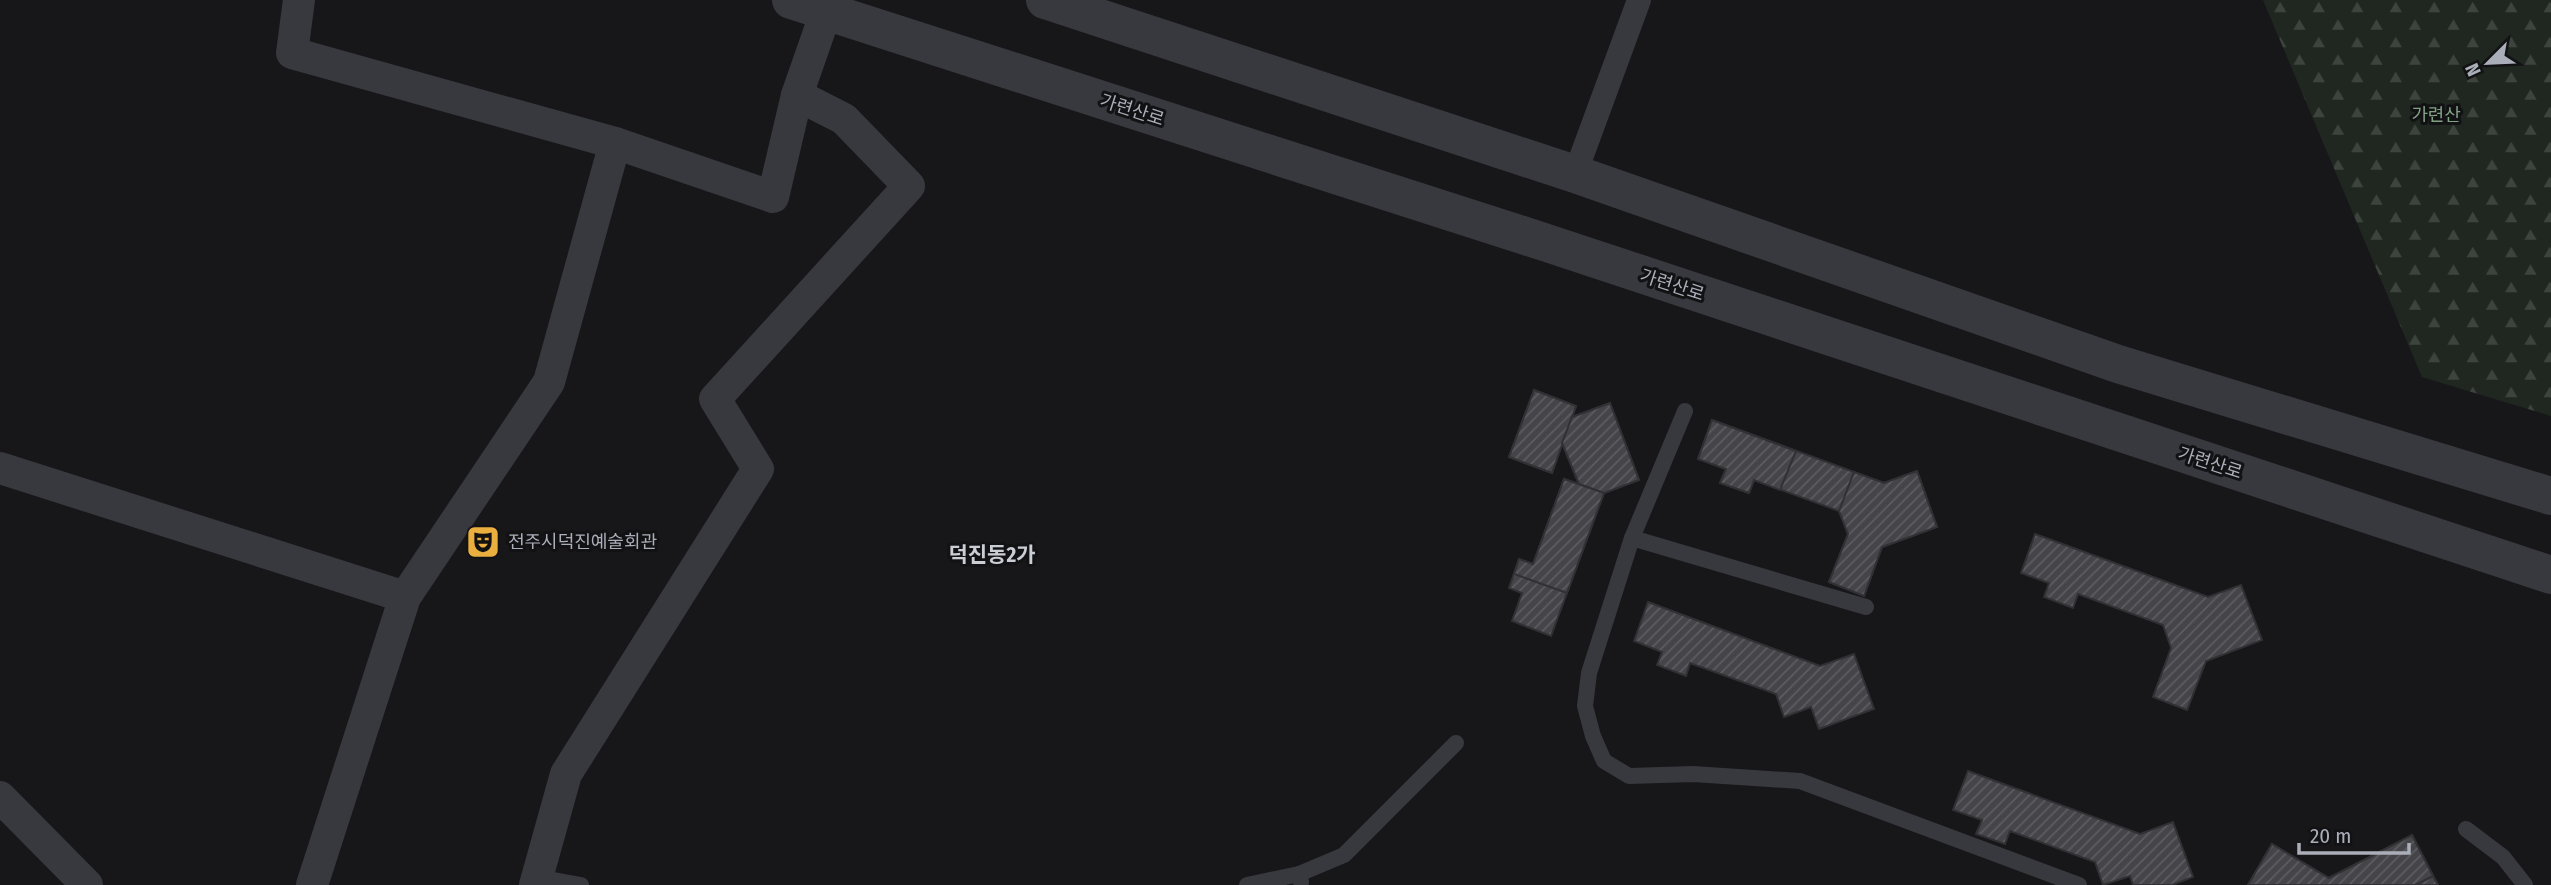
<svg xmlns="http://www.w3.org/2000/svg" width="2551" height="885" font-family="'Fira Sans Condensed','Noto Sans KR',sans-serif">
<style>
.forest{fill:url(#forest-firs)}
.building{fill:url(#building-hatch);stroke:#313135;stroke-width:2}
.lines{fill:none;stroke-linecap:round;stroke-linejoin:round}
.service{stroke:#38393e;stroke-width:16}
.pedestrian{stroke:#38393e;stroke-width:24}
.minor{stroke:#38393e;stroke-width:32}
.tertiary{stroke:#38393e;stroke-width:38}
.labels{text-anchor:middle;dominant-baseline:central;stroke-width:6;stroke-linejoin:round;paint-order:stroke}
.street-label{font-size:18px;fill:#aaaeb8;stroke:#121214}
.park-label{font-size:18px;fill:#82a284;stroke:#121214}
.poi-label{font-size:18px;fill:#aaaeb8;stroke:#121214;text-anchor:start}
.quarter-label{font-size:21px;font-weight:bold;fill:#cbcdd5;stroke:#121214}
</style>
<defs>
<pattern id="forest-firs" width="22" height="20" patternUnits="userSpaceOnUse" patternTransform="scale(1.75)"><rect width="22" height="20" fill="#1f2720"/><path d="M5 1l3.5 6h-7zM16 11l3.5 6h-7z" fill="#3d443e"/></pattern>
<pattern id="building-hatch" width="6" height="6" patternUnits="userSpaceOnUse" patternTransform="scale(1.75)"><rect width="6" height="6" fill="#444449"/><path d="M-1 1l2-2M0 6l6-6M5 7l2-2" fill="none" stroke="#5c5c61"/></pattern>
</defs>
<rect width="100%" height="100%" fill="#171719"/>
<path class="forest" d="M2263,0H2551V416L2422,377Z"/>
<g class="building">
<path d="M1534,390L1576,406L1572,417L1610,403L1639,480L1604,493L1551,636L1512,621L1522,593L1509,588L1519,559L1533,564L1564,479L1579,484L1562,443L1552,473L1509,457Z"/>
<path d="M1534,390L1576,406L1552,473L1509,457Z"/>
<path d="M1610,403L1639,480L1604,493L1579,484L1562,443L1572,417Z"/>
<path d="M1712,420L1884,483L1917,471L1937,527L1882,547L1864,596L1829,582L1848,534L1839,511L1754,480L1749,493L1720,483L1726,469L1698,459Z"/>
<path d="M1712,420L1796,451L1780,490L1754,480L1749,493L1720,483L1726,469L1698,459Z"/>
<path d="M1917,471L1937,527L1882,547L1864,596L1829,582L1848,534L1839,511L1854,472L1884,483Z"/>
<path d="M1564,479L1604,493L1567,593L1514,574L1519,559L1533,564Z"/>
<path d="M2035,534L2208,597L2241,585L2262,640L2206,661L2187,710L2153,697L2171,648L2163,625L2078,594L2073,608L2044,597L2049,583L2021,573Z"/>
<path d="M1648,602L1820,666L1854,654L1874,709L1819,729L1811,707L1784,717L1776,694L1690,663L1686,676L1657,665L1662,652L1634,641Z"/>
<path d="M1968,771L2140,834L2173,822L2193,877L2172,885H2133L2130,876L2103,885L2095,862L2010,831L2005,844L1976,834L1982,820L1953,810Z"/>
<path d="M2412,835L2438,885H2248L2272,844L2329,878Z"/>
<path d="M2412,835L2433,876L2416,885H2248L2272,844L2329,878Z"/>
<path d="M2433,876L2438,885H2416Z"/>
</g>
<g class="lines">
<g class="service">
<path d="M1685,411L1632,538L1589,673L1585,706L1593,736L1604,761L1629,776L1693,774L1800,781L2079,885"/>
<path d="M1632,538L1866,607"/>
<path d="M2466,829L2503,857L2525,885"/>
<path d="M1299,874L1344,855L1456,743"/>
<path d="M537,877L581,885"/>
<path d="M1247,885L1299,874L1301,882"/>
</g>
<path class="pedestrian" d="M1575,174L1639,0"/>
<g class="minor">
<path d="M299,0L292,53L615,143L773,197L797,95L826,12"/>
<path d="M0,468L405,597"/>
<path d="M0,797L87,885"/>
<path d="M312,885L405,597L549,382L615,143"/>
<path d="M535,885L566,774L758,469L715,399L909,186L844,119L797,95"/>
</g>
<g class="tertiary">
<path d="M791,0L1544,242L2551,575"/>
<path d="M1045,0L1575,174L2118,364L2551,496"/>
</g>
</g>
<defs>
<symbol id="theatre-square" viewBox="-11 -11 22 22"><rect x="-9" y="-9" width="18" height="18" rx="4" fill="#eaaf3e" stroke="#121214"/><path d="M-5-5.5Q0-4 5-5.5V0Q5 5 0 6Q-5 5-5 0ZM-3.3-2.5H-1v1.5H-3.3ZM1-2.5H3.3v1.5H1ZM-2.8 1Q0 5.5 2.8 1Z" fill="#111"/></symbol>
</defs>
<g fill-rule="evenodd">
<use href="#theatre-square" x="464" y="523" width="38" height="38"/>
</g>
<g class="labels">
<g class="street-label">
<text transform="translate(1132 110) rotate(18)">가련산로</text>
<text transform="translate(1672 285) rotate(18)">가련산로</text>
<text transform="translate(2210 463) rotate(18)">가련산로</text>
</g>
<g class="park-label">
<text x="2436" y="115">가련산</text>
</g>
<g class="poi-label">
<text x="508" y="542">전주시덕진예술회관</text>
</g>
<g class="quarter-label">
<text x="992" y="555">덕진동2가</text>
</g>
</g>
<g transform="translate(2488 63) rotate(246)" stroke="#121214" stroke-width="5" paint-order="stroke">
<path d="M0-5L12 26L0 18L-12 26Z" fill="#aaaeb8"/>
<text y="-10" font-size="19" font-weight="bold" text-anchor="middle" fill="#aaaeb8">N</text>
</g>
<path d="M2299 843v10h110v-10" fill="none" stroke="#aaaeb8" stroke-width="3.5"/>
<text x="2310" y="843" font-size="21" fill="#aaaeb8" stroke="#121214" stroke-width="5" paint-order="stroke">20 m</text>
</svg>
